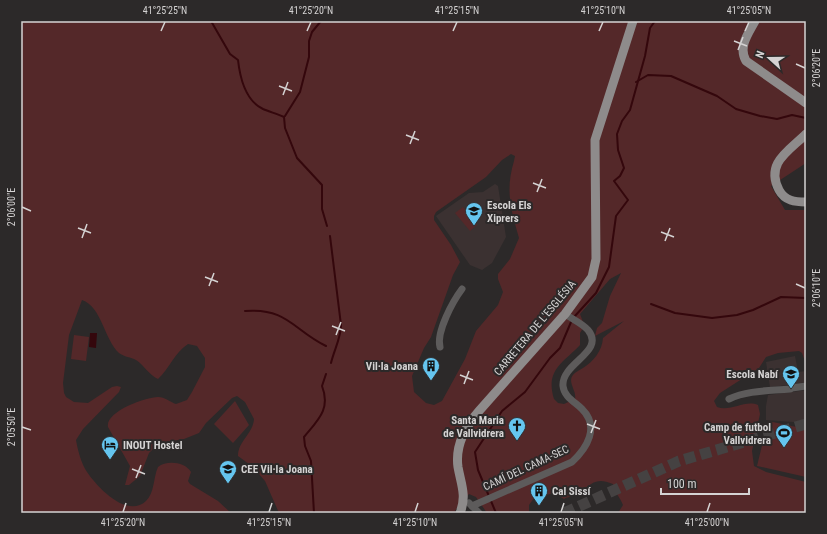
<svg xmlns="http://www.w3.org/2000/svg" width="827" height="534" font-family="'Roboto Condensed',sans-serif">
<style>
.built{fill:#3b3131}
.green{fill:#542829;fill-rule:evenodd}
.water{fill:#34070c}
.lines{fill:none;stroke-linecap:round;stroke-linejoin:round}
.stream{stroke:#34070c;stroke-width:2}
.highway-tunnel{stroke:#454242;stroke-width:11;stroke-dasharray:11 5.5;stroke-linecap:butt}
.minor{stroke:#5d5b5b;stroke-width:7}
.major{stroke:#8e8b8b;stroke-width:9}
.ticks{fill:none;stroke:#d5d3d3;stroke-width:1.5}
.labels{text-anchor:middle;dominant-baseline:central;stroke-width:4;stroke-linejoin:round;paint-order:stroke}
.poi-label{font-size:11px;font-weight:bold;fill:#d5d3d3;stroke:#2c2929;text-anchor:start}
.street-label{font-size:11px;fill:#d5d3d3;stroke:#2c2929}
.neatline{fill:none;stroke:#d5d3d3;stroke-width:1.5}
.ticks-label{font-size:10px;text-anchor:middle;fill:#d5d3d3}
</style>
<rect width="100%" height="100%" fill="#2c2929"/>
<g class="built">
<path d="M495,184L498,186L506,237L492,263L482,270L470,265L436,216L469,193L483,192Z"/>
<path d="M795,356L798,372L806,371V382L792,385L793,392L806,390V423L766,420V406L768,395L791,392L789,385L770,387L766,362Z"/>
</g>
<g class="green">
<path d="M21,21H806V163L771,186L785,210H806V364L802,353L799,351L778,353L766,357L759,368L720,393L714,401L717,407C731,412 745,399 758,405L760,414L752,451L754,466L766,472L806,482V513H618L623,505C620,497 614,492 613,484C592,475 590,488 573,496C570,497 567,497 564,499L554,493L534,498L529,505V513H487L476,497L469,494L458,506L454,513H279L265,481L253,467L238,456C238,441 253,434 254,419L245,402L237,396L232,398L206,423L199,433L184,439L159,443L149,453L140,476L129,485H125L130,466L108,427C105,412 145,397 158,397C165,397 170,402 176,404L187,400L192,392L205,367V358L197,346L188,344C175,352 169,369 158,379C149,375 144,365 136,360C131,357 124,357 119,353C104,339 102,307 82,300L69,335L63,383L64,393L66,397L74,402L88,403L112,387L117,386L121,387L119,392L83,429L76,440C78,451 81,463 87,472C97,487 127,519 146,501C155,492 153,478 158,467C167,460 185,462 191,472L188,481L190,484L218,501L231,513H21ZM511,154L515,156L514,161C505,191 511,209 519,238L510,259L498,274V279L503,292L498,305L476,331L465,359L442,401L434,405L426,403L414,392L412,376L424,348L431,337L453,275L460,262L451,245L434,220V216L436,212L486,177L502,160ZM621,273L610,296L602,323L597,328L595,336L624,321L603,338C602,351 594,361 583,368C580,370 575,372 573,375C567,382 577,391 575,399L564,404L558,403L554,399C545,370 563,363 580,345V333L583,328V322L580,314L610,279Z"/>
<path d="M463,207L477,225L470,231L455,213Z"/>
<path d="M74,335L89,337L86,361L71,359Z"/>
<path d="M235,401L249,425L233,443L214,424Z"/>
<path d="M768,421L806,429V477L757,466Z"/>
</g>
<path class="water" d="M90,333H97L96,348L89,347Z"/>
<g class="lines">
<g class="stream">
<path d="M211,21L230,54L238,60C240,78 246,101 263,109C270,112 278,114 284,117L285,128L297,158L322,185V209L327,226"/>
<path d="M636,82L648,75L671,76L717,96L736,109L760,116L777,119L792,115L806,118"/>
<path d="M285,116L300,92L309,57V41L312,32L321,21"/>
<path d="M330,236L341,325C341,338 334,350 331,363"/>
<path d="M651,304L675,313L712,318L737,315L753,310L781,297L806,298"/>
<path d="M245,311C288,308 293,330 326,346"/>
<path d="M574,317L596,293L609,267L616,216L628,200L614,181L620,176L624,168L618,150L617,134L622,121L630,110L645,56L650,28L655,21"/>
<path d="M314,513L311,461L305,446L304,437C318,420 331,409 322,386L326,374"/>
<path d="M496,513L478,470L475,452L502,411L525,392L550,358L560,348L571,322"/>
</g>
<path class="highway-tunnel" d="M564,513L679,461L806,424"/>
<g class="minor">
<path d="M440,347C436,332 453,301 462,289"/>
<path d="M792,388L806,386"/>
<path d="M729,399C748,390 770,391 790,389"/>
<path d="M469,503L479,513"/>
<path d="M472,506L572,462C587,448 600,427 582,409C575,402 564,397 563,386C561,363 606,352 588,330C582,323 572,319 565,314"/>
</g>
<g class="major">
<path d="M755,21C748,34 738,47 746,61L806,103"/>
<path d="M806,134C789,151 765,163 779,190C785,201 795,202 806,202"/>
<path d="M460,513C467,496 461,484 458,467C455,446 465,427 479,411L565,314L592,277L596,259L595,140L633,21"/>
</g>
</g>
<path class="ticks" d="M161,31L165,22M307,31L311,22M453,31L457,22M599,31L603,22M745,31L749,22M734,41L747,46M738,50L743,37M796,64L805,68M279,86L292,91M283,95L288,82M406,135L419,140M410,144L415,131M533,183L546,188M537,192L542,179M22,207L31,211M78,228L91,233M661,232L674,237M82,238L87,224M665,241L670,228M205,277L218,282M796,284L805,288M209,286L214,273M332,326L345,331M336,335L341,322M460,375L473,380M464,384L469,371M587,424L600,429M22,427L31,430M591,433L596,420M132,469L145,474M136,478L141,465M123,512L126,503M269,512L272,503M415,512L418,503M561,512L564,503M707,512L710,503"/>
<defs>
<symbol id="school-pin" viewBox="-11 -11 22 30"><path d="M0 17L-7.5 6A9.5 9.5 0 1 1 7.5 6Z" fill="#65c5ef" stroke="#2c2929"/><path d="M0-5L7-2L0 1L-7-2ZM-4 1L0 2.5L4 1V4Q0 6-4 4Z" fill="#111"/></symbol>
<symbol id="building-pin" viewBox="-11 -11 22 30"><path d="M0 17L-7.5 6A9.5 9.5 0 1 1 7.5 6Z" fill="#65c5ef" stroke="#2c2929"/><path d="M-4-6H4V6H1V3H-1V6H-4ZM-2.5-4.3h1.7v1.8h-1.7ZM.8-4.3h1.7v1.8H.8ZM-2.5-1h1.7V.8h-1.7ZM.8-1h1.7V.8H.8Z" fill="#111"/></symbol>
<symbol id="church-pin" viewBox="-11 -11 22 30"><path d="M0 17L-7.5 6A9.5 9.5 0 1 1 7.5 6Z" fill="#65c5ef" stroke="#2c2929"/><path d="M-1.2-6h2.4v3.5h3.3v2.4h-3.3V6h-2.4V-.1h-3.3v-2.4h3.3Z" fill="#111"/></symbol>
<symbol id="stadium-pin" viewBox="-11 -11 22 30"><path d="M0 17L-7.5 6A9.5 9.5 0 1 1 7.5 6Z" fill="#65c5ef" stroke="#2c2929"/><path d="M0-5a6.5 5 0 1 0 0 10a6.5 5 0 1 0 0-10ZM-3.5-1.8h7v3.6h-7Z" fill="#111"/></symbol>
<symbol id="hotel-pin" viewBox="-11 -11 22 30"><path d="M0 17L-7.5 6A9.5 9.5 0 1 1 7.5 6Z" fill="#65c5ef" stroke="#2c2929"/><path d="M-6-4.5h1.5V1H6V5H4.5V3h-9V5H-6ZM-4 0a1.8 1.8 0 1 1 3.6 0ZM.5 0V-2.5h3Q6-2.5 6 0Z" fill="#111"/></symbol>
</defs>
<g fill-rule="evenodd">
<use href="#school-pin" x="464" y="201" width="20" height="27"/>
<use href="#building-pin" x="421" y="356" width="20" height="27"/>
<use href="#school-pin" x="781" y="364" width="20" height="27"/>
<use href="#church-pin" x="507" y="416" width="20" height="27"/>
<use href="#stadium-pin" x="774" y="423" width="20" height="27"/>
<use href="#hotel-pin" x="100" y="435" width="20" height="27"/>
<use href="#school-pin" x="218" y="459" width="20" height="27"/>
<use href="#building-pin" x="529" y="481" width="20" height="27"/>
</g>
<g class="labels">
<g class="poi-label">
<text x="487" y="205">Escola Els<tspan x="487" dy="13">Xiprers</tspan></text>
<text x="418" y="366" text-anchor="end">Vil·la Joana</text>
<text x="778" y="374" text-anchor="end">Escola Nabí</text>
<text x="504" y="420" text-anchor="end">Santa Maria<tspan x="504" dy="13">de Vallvidrera</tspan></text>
<text x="771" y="427" text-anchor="end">Camp de futbol<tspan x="771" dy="13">Vallvidrera</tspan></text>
<text x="123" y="445">INOUT Hostel</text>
<text x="241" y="469">CEE Vil·la Joana</text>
<text x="552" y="491">Cal Sissí</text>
</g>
<g class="street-label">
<text transform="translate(535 328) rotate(-50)">CARRETERA DE L'ESGLÉSIA</text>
<text transform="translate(526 468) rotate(-25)">CAMÍ DEL CAMA-SEC</text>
</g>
</g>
<rect width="827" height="534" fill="none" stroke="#2c2929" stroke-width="44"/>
<g transform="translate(769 58) rotate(291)" stroke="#2c2929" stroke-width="3" paint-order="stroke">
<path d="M0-3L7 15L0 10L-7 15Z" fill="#d5d3d3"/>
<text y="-6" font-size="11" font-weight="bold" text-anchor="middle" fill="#d5d3d3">N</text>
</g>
<path d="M661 488v6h88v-6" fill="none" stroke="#d5d3d3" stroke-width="2"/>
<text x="667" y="488" font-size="12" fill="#d5d3d3" stroke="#2c2929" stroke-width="3" paint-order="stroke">100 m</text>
<rect x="22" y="22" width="783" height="490" class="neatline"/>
<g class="ticks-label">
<text x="165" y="14">41°25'25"N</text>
<text x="311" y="14">41°25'20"N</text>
<text x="457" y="14">41°25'15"N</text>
<text x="603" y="14">41°25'10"N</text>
<text x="749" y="14">41°25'05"N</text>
<text transform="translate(816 68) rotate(-90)" y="4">2°06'20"E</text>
<text transform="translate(11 207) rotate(-90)" y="4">2°06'00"E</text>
<text transform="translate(816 288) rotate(-90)" y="4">2°06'10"E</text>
<text transform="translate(11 427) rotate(-90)" y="4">2°05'50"E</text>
<text x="123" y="526">41°25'20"N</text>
<text x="269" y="526">41°25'15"N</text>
<text x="415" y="526">41°25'10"N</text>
<text x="561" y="526">41°25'05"N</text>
<text x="707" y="526">41°25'00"N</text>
</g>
</svg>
